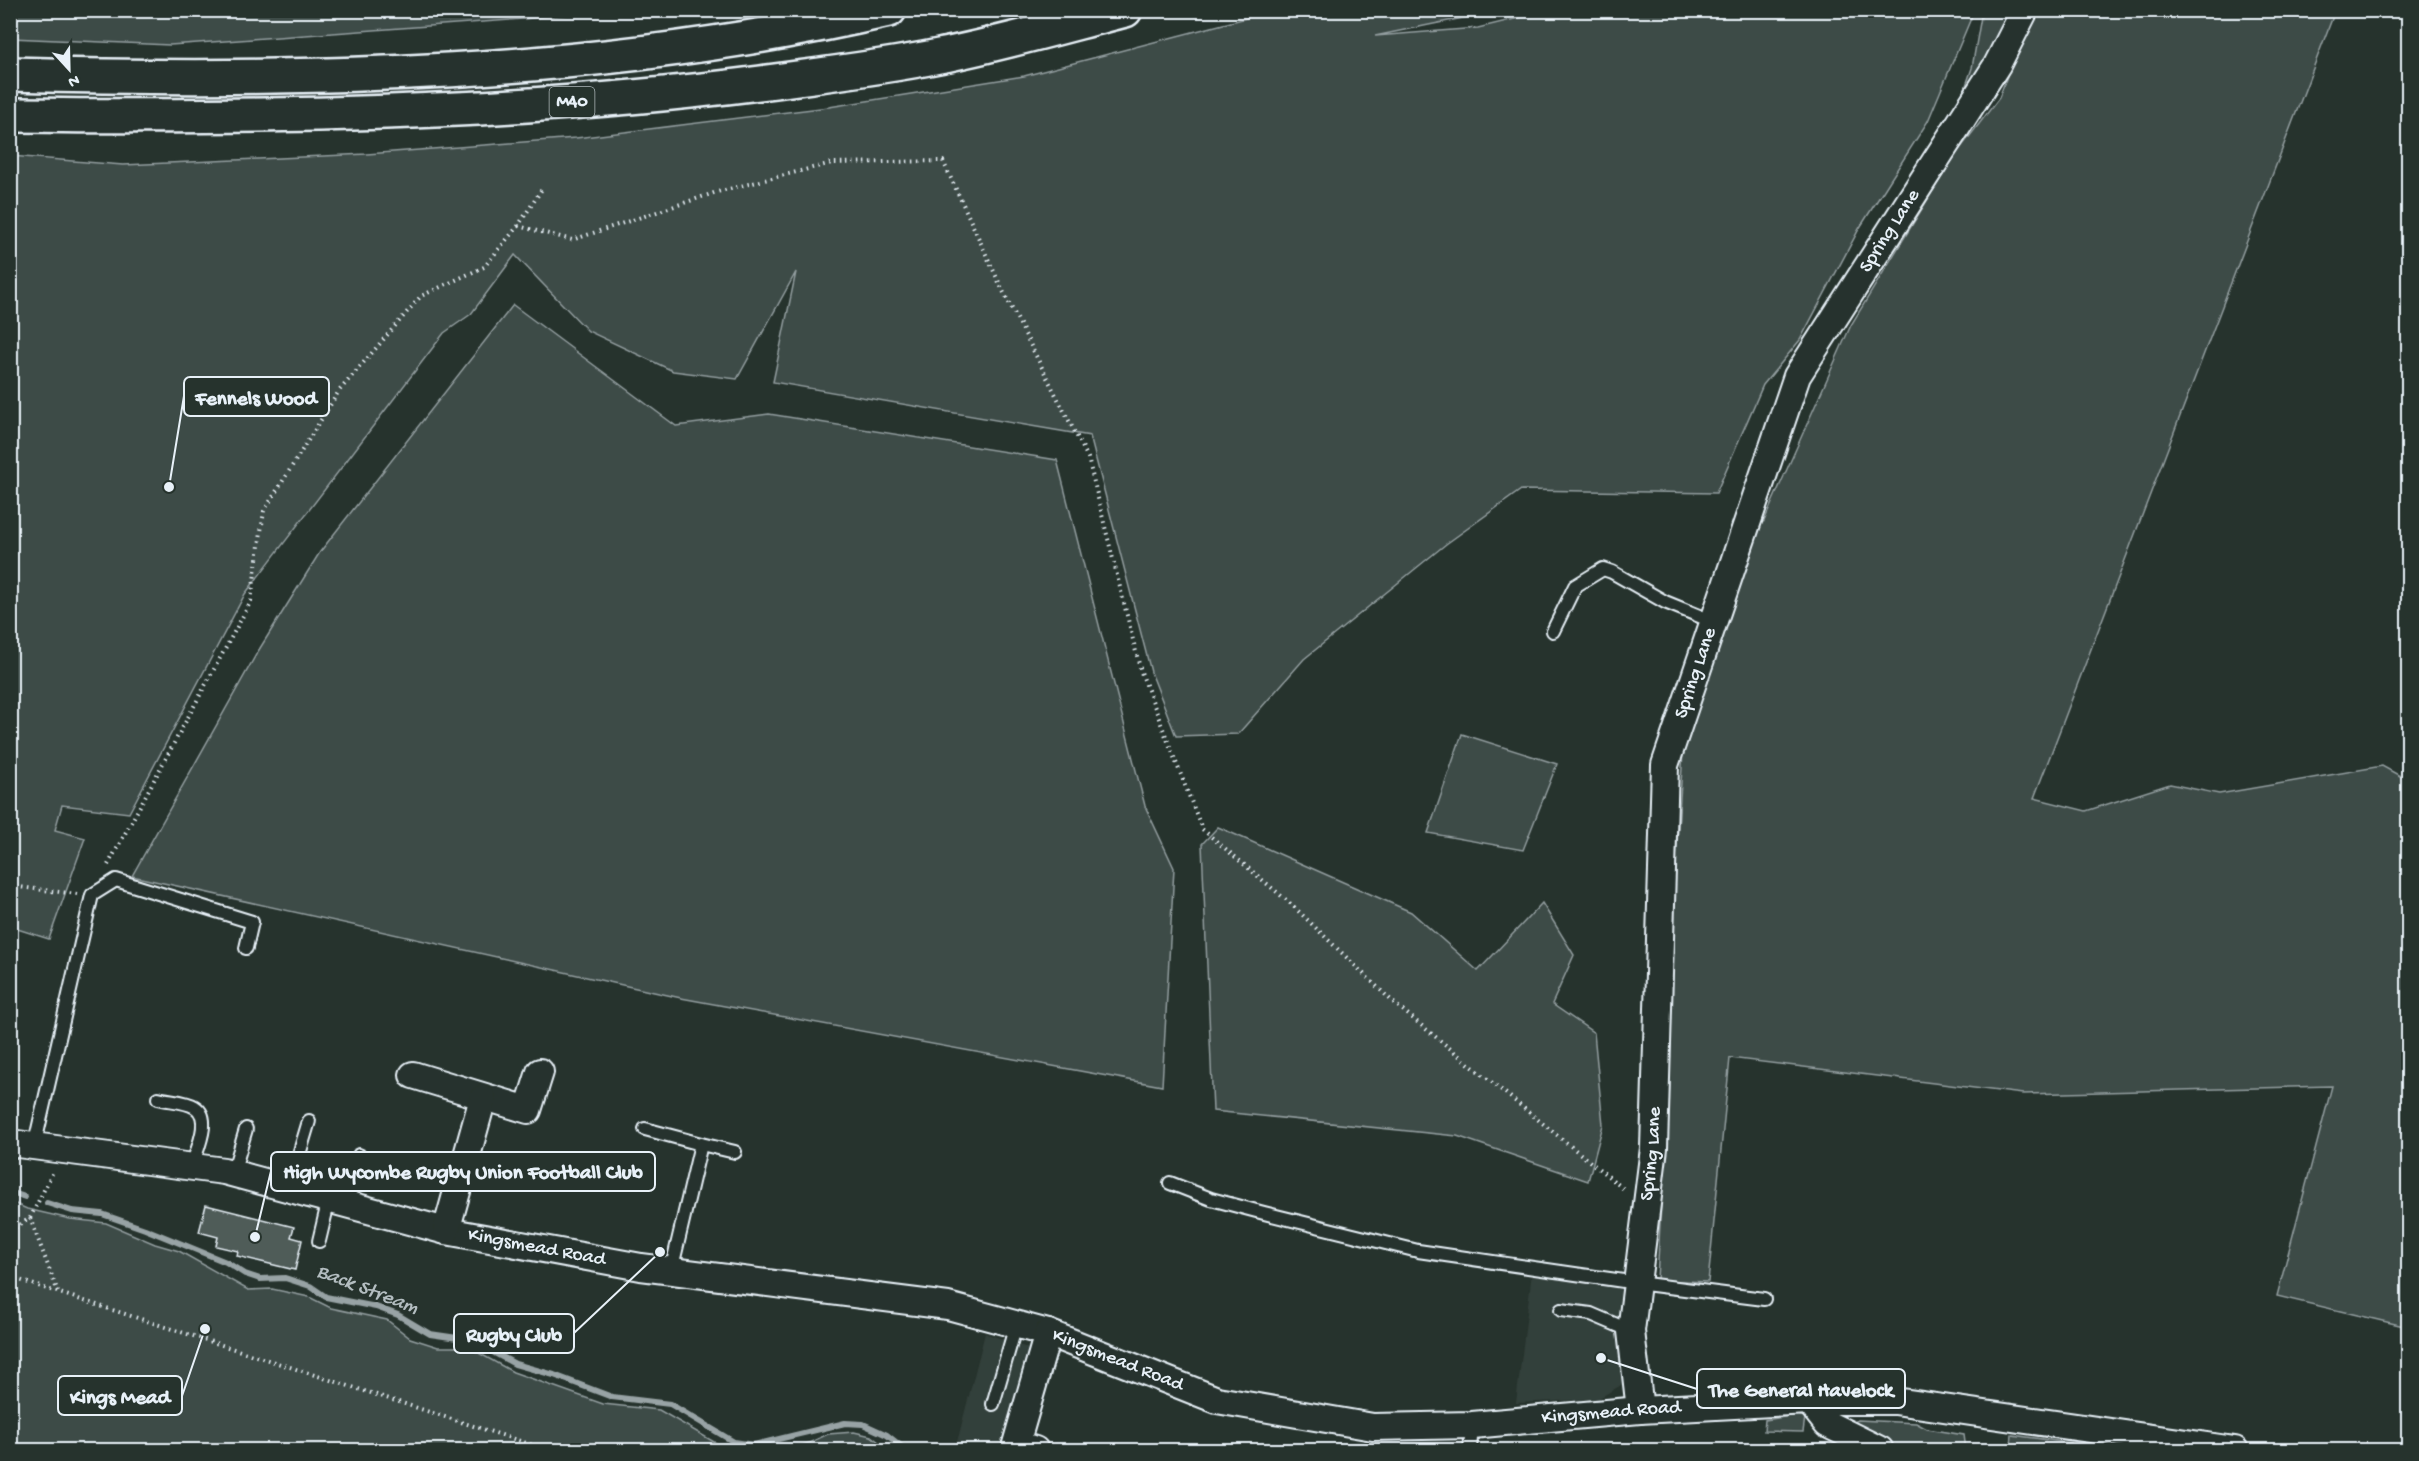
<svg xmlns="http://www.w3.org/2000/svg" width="2419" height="1461" font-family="'Gochi Hand',sans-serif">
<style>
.built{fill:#333f3a}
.green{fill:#3e4b47;stroke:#939ea0;stroke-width:1.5}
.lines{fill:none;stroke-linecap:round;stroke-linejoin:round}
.stream{stroke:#98a3a5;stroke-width:6}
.building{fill:#505c59;stroke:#e8f1f8;stroke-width:1.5}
.service-casing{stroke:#e8f1f8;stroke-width:16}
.minor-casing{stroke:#e8f1f8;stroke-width:30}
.motorway-casing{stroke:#e8f1f8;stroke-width:38}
.path{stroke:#e8f1f8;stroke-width:4;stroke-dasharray:1.5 4.5;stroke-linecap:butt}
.service{stroke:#26332d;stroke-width:12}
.minor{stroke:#26332d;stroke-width:26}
.motorway{stroke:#26332d;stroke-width:33}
.labels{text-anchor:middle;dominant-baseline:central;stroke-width:4.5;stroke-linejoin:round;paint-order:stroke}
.shield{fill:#26332d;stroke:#aeb8bb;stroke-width:1.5}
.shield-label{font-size:18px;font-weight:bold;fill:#e8f1f8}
.street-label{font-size:20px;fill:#e8f1f8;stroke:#26332d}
.water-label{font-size:21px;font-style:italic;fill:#b3bdc0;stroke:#26332d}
.leader{fill:none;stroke:#e8f1f8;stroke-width:2}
.callout-dot{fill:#e8f1f8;stroke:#26332d;stroke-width:2}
.callout{fill:#26332d;stroke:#e8f1f8;stroke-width:2}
.callout-label{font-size:21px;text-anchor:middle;font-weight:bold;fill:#e8f1f8}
</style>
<rect width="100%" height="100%" fill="#26332d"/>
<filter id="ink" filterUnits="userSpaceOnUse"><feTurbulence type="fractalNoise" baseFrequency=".0167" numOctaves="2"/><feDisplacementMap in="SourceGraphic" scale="12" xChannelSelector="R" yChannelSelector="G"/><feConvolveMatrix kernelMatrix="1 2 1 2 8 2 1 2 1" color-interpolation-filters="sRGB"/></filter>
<g filter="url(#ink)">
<g class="built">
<path d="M1532,1272L1627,1288L1631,1353L1623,1384L1598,1399L1516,1403Z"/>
<path d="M985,1333L1033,1350L1000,1450H955Z"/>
</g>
<g class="green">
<path d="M11,10H598V11L523,19L170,45L11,38Z"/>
<path d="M1551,10L1974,11L1928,121L1859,229L1800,340L1763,385L1716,493L1521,490L1446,544L1304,659L1238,734L1176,736L1151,672L1090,436L773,382L796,272L737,379L673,371L588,331L515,255L471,314L444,333L245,594L129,813L62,805L55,830L85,838L49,939L11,927V156L123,165L367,154L576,138L829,107L1024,76L1273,11H1497L1375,36L1478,28Z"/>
<path d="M1982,11H2017L1958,109L1972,68Z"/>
<path d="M2038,11H2335L2034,798L2086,811L2170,784L2219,794L2382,766L2400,776L2408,768V1327L2277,1296L2332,1086L2023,1094L1730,1058L1708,1282L1657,1280L1664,1147L1667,998L1683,752L1760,508L1764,521L1851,325L1953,158L1999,98L2027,22Z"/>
<path d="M513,305L676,426L769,414L1057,460L1145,806L1174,868L1162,1086L681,998L132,876L257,653L320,552Z"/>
<path d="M1462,734L1557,764L1523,850L1428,833Z"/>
<path d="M1218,827L1411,912L1478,971L1542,903L1574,955L1552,1004L1594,1033L1603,1125L1588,1181L1457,1136L1213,1111L1202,844Z"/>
<path d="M11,1202L27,1209L70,1219L106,1223L155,1244L179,1251L248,1290L272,1289L309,1297L331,1308L387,1320L410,1338L438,1347H468L513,1372L603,1404L659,1410L728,1450H11Z"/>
<path d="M1797,1415L1805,1417L1803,1432L1764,1431L1765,1420Z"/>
<path d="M1858,1420L1916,1423L1927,1429L1964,1435L1966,1450H1899L1889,1443L1855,1429L1854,1422Z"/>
<path d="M854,1432L871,1436L889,1450H785L809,1443L828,1434Z"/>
<path d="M2012,1435L2071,1443L2070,1450H2042L2011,1446Z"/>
</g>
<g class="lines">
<g class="stream">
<path d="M10,1192L25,1197"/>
<path d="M47,1203L72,1211L102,1214L145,1229L226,1262L245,1274L260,1279L285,1278L310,1286L326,1297L376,1307L398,1315L430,1334L471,1340L515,1364L554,1375L612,1397L670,1404L734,1442L754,1445L845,1423L863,1424L887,1435L906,1450"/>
</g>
</g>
<path class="building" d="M206,1205L294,1227L291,1237L302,1240L295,1270L237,1256L238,1251L216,1246L218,1237L199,1232Z"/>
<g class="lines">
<defs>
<g id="service">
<path d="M1553,631L1575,586L1603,569L1612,572L1665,602L1714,622"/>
<path d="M158,1098C169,1101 186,1101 195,1107C213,1118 196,1151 192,1166"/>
<path d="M645,1129L701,1144L671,1271"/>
<path d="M701,1144L735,1152"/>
<path d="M34,1147L92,895L116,880L252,922L246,948"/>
<path d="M233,1173L246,1129"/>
<path d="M1170,1183L1211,1199L1264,1213L1418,1251L1637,1283L1764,1299"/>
<path d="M289,1188L309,1121"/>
<path d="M348,1204L359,1155"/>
<path d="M319,1241L329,1199"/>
<path d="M1561,1310L1591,1314L1631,1331"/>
<path d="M993,1404L1016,1325"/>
<path d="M1470,1450L1472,1425"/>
</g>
<g id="minor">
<path d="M413,1075L528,1110L540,1072"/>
<path id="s1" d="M10,1143L224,1171L446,1231L641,1267L948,1306L1048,1333L1217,1400L1373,1427L1472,1425L1640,1410L1809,1401H1895L2235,1450"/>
<path d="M446,1231L483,1098"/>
<path d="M1809,1401L1827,1424L1880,1450"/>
<path id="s2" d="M1640,1410L1631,1331L1654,1148L1665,765L1797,376L1997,65L2025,10"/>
<path d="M1035,1450L1016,1444L1048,1333"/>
</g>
<g id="motorway">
<path d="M10,74C304,82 602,76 889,10"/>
<path d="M10,115C261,118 511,115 760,83C819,75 880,68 939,56C1001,44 1063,26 1125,10"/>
</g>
</defs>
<use href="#service" class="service-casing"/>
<use href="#minor" class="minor-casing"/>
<use href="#motorway" class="motorway-casing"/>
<g class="path">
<path d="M518,226L572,240L717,192L832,163L943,161L1003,291L1088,458L1141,672L1202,829L1291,904L1395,1004L1625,1190"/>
<path d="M108,865L251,601L264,511L339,391L421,296L484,267L518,226L542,189"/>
<path d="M10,886L77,894"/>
<path d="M30,1218L58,1292"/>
<path d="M10,1231L30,1218L53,1172"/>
<path d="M10,1277L548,1450"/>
</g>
<use href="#service" class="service"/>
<use href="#minor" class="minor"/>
<use href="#motorway" class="motorway"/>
</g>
</g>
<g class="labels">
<rect class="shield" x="549.5" y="87" width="45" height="30" rx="4.5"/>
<g class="shield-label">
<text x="572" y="102">M40</text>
</g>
<g class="street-label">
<text stroke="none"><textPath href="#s2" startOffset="1230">Spring Lane</textPath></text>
<text stroke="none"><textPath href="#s2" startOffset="744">Spring Lane</textPath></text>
<text stroke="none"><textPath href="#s2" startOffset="258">Spring Lane</textPath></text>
<text stroke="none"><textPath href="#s1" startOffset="538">Kingsmead Road</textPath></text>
<text stroke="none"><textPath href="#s1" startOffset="1132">Kingsmead Road</textPath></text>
<text stroke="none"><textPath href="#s1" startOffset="1636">Kingsmead Road</textPath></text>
</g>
<g class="water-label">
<text transform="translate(367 1291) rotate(21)">Back Stream</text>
</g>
</g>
<path class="leader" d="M169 487L184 396M255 1237L271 1171M660 1252L574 1333M1601 1358L1697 1389M205 1329L182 1396"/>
<g class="callout-dot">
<circle cx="169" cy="487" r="6"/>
<circle cx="255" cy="1237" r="6"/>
<circle cx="660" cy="1252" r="6"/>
<circle cx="1601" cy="1358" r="6"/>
<circle cx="205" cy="1329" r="6"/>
</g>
<g class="callout">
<rect x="184" y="377" width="145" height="39" rx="6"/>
<rect x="271" y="1152" width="384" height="39" rx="6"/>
<rect x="454" y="1314" width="120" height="39" rx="6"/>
<rect x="1697" y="1369" width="208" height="39" rx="6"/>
<rect x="58" y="1376" width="124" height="39" rx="6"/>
</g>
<g class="callout-label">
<text x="256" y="404">Fennels Wood</text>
<text x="463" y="1178">High Wycombe Rugby Union Football Club</text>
<text x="514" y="1341">Rugby Club</text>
<text x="1801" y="1396">The General Havelock</text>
<text x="120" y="1403">Kings Mead</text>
</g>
<rect width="2419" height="1461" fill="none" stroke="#26332d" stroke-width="36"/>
<rect x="18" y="18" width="2383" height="1425" fill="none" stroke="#e8f1f8" stroke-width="2" filter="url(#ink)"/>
<g transform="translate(69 69) rotate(158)" stroke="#26332d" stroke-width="4.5" paint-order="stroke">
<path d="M0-4.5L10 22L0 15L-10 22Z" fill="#e8f1f8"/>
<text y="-9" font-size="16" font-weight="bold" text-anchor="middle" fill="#e8f1f8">N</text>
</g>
</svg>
